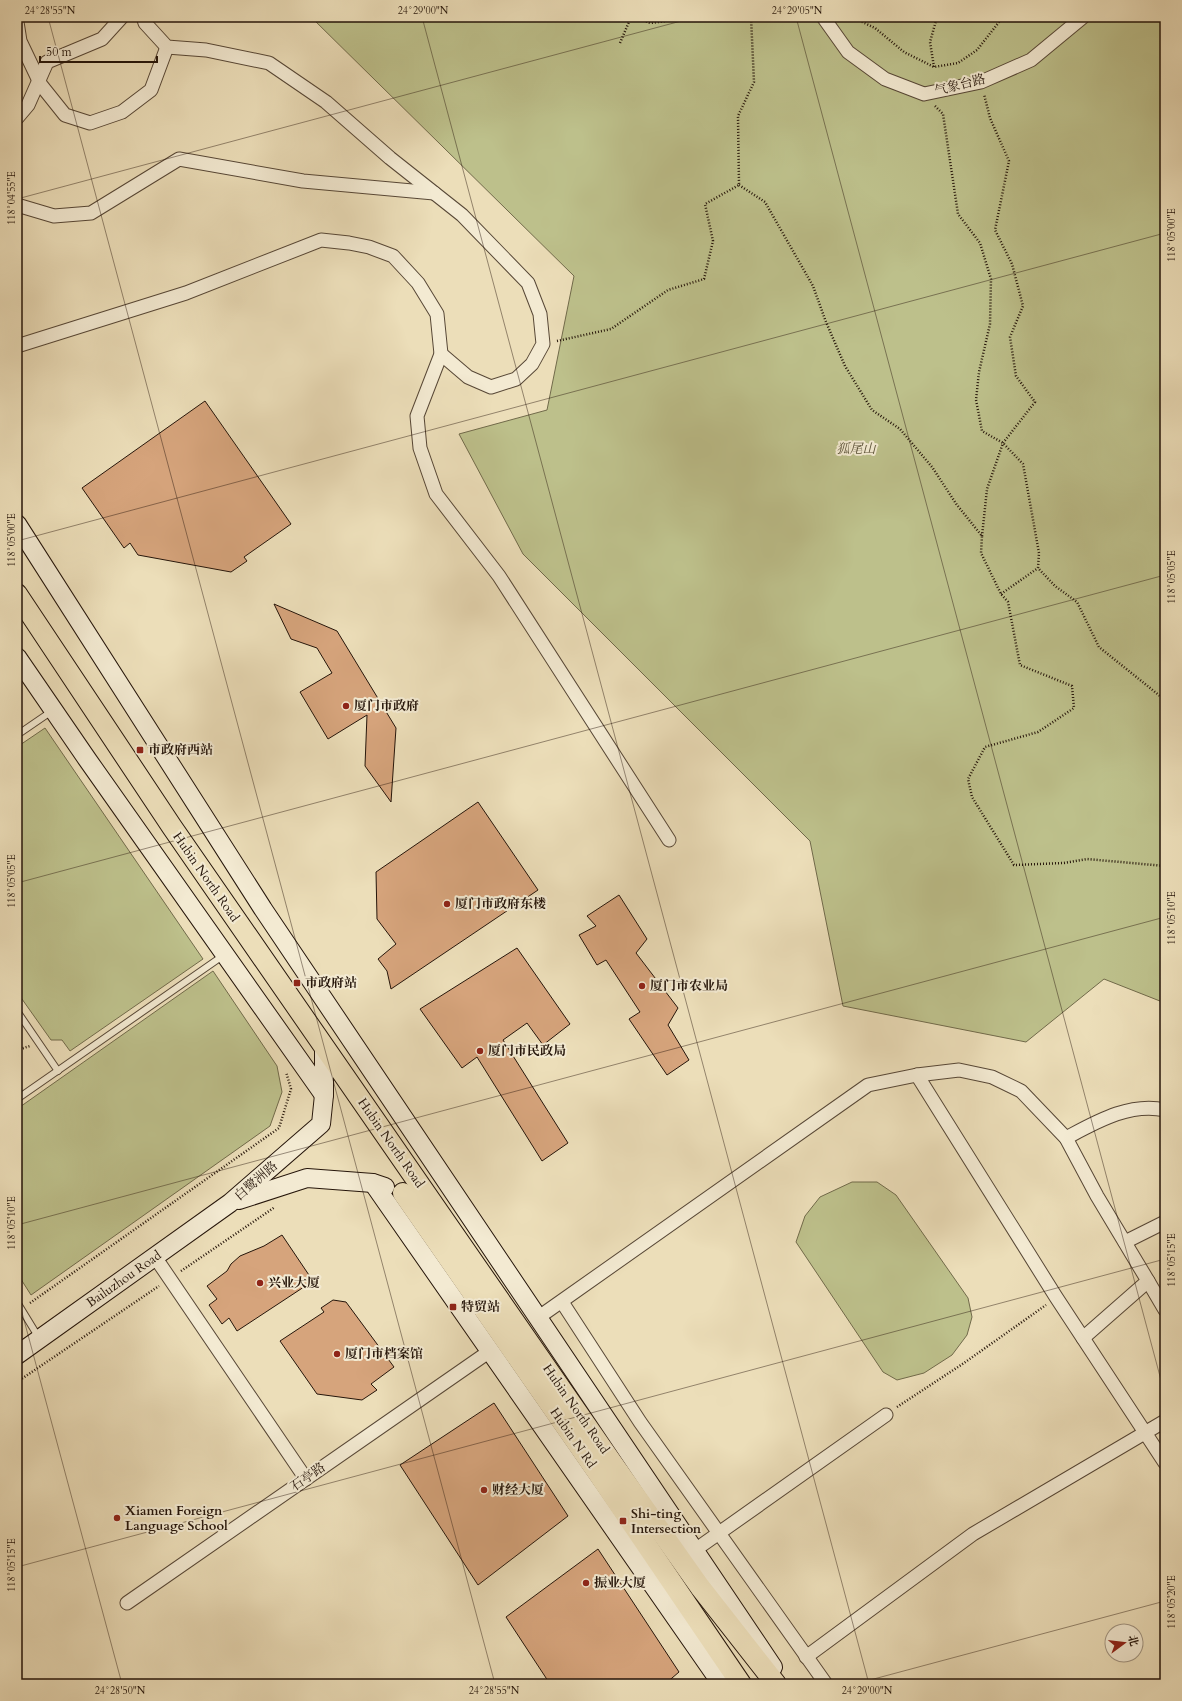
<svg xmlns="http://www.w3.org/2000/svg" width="1182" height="1701" font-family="Cardo,'Noto Serif SC',serif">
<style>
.green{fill:#bdc08b;stroke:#716a4a}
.building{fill:#d6a47c;stroke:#25150a}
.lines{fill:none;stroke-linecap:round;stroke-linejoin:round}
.lane-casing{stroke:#574736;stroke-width:8}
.street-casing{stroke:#574736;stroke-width:15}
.secondary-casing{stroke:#25150a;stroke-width:20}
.primary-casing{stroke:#25150a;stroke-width:22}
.path{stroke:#25150a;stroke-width:2.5;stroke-dasharray:1 2;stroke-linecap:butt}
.lane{stroke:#f3ead2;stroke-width:6}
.street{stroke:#f3ead2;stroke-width:13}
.secondary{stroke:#f3ead2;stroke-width:18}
.primary{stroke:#ecdeb9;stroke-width:20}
.path-bridge{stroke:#25150a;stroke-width:2.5;stroke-dasharray:1 2;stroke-linecap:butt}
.ticks{fill:none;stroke:#25150a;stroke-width:1;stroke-opacity:0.45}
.poi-dot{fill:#8f2418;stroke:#f3ead2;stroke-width:1.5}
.labels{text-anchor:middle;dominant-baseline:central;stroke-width:4;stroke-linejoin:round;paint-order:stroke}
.street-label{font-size:13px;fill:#25150a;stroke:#f3ead2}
.park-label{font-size:13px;font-style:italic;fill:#5a5137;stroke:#f3ead2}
.poi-label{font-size:13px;font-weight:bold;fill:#25150a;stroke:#f3ead2;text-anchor:start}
.neatline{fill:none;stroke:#25150a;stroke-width:1.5}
.ticks-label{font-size:10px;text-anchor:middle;fill:#25150a}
</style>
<rect width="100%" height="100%" fill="#ecdeb9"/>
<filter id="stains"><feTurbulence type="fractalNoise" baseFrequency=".005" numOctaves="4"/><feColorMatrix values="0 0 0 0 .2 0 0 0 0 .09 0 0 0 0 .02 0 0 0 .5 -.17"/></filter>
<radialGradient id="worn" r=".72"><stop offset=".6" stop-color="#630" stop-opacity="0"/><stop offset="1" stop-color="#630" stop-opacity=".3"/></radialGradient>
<g class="green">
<path d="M311,17H1165V1003L1104,979L1026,1042L843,1006L810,841L523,554L459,434L547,410L574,276Z"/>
<path d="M45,728L203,959L70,1051L62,1040H51L17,992V747Z"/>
<path d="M213,971L277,1066L282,1092L270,1126L31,1295L17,1273V1109Z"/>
<path d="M852,1182H877L896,1195L968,1298L972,1317L967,1335L952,1355L924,1373L897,1380L883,1372L796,1242L805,1216L820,1197Z"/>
</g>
<g class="building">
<path d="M205,401L291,524L244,557L247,561L231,572L138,555L130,543L124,548L82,488Z"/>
<path d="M274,604L337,631L396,728L391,802L365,766L367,715L328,739L300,692L332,673L317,648L291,639Z"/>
<path d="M478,802L538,890L391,989L387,971L378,959L396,944L377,919L376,872Z"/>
<path d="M619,895L647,939L636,953L678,1008L668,1025L689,1060L667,1075L629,1019L640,1012L606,960L597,965L579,935L596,926L587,916Z"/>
<path d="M517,948L570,1024L543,1045L527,1023L503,1040L568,1143L542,1161L477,1057L462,1068L420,1009Z"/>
<path d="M282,1235L313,1281L237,1331L229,1318L222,1324L209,1305L217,1299L207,1286L227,1271L231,1264L240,1256L264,1246Z"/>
<path d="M333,1300L346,1302L394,1367L371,1384L377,1390L362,1400L317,1394L280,1341L324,1312L321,1308Z"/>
<path d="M494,1403L568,1516L478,1585L400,1465Z"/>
<path d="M598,1549L679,1672L665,1684H550L506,1617Z"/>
</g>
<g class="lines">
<defs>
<g id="lane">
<path d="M17,735L52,711"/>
<path d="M17,1011L58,1071"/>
<path d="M17,1099L224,955"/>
<path d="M17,1302L39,1338"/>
</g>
<g id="street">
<path d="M143,17L145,23L167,47L206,50L269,63L326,102L390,158L462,215L528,283L540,314L543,344L532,364L516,379L491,387L468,377L441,354"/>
<path d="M823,17L848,52L885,79L924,94L981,82L1031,60L1083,17"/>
<path d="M17,22L20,41L41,85L65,115L90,123L122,112L151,90L167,47"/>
<path d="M17,118L28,105L47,62L102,39L122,17"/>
<path d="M17,205L54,216L91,213L179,159L303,181L434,193"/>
<path d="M17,346L186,293L321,240L349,243L369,247L393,256L418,283L437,314L441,354L417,416L420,448L436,494L499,576L669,840"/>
<path d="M917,1075L1056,1297L1165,1463"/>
<path d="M1066,1138C1096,1122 1130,1102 1165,1110"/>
<path d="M1125,1242L1165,1222"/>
<path d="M155,1257L306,1479"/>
<path d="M1148,1281L1165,1310"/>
<path d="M562,1302L640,1422L826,1684"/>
<path d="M539,1317L868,1085L917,1075L959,1070L992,1077L1021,1091L1066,1138L1097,1196L1148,1281L1083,1338"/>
<path d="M695,1550L886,1415"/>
<path d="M127,1603L490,1351"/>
<path d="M806,1657L973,1534L1165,1421"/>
</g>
<g id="secondary">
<path d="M17,524L263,909L773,1667"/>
<path d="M17,657L87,759L324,1095"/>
<path d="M373,1183L714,1673L739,1684"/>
<path d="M239,1200L307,1178L373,1183L385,1187"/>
<path d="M17,1355L230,1203L321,1124L324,1095V1046"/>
</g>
<g id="primary">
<path d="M17,594L172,827L611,1461L700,1587L776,1684"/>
<path d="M403,1193L597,1472L741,1684"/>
</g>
</defs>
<use href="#lane" class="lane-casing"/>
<use href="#street" class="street-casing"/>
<use href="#secondary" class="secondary-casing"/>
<use href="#primary" class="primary-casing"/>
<g class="path">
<path d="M635,17L650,23L666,21L669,17"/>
<path d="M620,43L631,17"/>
<path d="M934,67L930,42L937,17"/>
<path d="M935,106L943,114L958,214L980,243L991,279L990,324L979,372L976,400L982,431L1003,443L1023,464L1039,553L1038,568L1055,586L1077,602L1099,647L1165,700"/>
<path d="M739,185L765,202L813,286L826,322L845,366L872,410L900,429L932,467L957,505L982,536L981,553L1001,594L1008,602L1020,665L1072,686L1074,708L1038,732L985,747L968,779L972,797L1014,865L1064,863L1087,859L1165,866"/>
<path d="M557,341L611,329L668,290L704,279L713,241L705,204L739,185L738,116L754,82L751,17"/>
<path d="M982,536L987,489L1003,443L1035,402L1016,376L1010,337L1023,306L1012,264L995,230L1009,161L990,118L984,94"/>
<path d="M1001,594L1038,568"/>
<path d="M17,1050L30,1046"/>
<path d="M181,1271L275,1207"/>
<path d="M30,1303L279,1128L291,1089L286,1072"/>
<path d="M17,1382L159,1286"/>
<path d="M897,1407L964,1363L1046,1305"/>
</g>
<use href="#lane" class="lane"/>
<use href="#street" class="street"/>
<use href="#secondary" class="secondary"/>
<use href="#primary" class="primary"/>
<path class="path-bridge" d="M818,17L826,19L854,18L875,28L904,52L934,67L958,63L977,50L1003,17"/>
</g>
<path class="ticks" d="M48,17L495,1684M422,17L869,1684M796,17L1165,1395M17,199L696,17M17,541L1165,233M17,883L1165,575M17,1225L1165,917M17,1294L122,1684M17,1567L1165,1259M855,1684L1165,1601"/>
<g class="poi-dot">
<circle cx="346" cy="706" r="4"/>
<rect x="136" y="746" width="8" height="8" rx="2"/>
<circle cx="447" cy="904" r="4"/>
<rect x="293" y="979" width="8" height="8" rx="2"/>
<circle cx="642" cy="986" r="4"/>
<circle cx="480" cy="1051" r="4"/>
<circle cx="260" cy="1283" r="4"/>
<rect x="449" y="1303" width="8" height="8" rx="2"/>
<circle cx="337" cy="1354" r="4"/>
<circle cx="484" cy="1490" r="4"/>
<circle cx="117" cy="1518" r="4"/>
<rect x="619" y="1517" width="8" height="8" rx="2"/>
<circle cx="586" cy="1583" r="4"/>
</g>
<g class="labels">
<g class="street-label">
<text transform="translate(960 85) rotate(-14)">气象台路</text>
<text transform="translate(206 877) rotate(55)">Hubin North Road</text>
<text transform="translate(391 1143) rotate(55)">Hubin North Road</text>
<text transform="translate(256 1181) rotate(-41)">白鹭洲路</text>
<text transform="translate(124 1279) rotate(-35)">Bailuzhou Road</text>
<text transform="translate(576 1409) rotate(55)">Hubin North Road</text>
<text transform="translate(573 1438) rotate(55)">Hubin N Rd</text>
<text transform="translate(308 1477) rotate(-35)">石亭路</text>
</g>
<g class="park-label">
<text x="856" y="449">狐尾山</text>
</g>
<g class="poi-label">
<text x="354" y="706">厦门市政府</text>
<text x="148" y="750">市政府西站</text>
<text x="455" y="904">厦门市政府东楼</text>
<text x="305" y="983">市政府站</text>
<text x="650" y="986">厦门市农业局</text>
<text x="488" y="1051">厦门市民政局</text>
<text x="268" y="1283">兴业大厦</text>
<text x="461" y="1307">特贸站</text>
<text x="345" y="1354">厦门市档案馆</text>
<text x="492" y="1490">财经大厦</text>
<text x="125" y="1511">Xiamen Foreign<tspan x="125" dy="15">Language School</tspan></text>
<text x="631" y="1514">Shi-ting<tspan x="631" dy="15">Intersection</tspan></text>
<text x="594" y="1583">振业大厦</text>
</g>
</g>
<rect width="1182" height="1701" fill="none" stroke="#ecdeb9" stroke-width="44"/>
<g transform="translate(1124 1643) rotate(75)"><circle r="19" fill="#f3ead2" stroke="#a19582"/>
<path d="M0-3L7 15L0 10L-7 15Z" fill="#8f2418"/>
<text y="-6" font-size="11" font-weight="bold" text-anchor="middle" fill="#25150a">北</text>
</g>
<path d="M40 56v6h117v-6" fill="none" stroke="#25150a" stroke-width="2"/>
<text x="46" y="56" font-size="12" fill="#25150a" stroke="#f3ead2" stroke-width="3" paint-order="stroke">50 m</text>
<rect x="22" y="22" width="1138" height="1657" class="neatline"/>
<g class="ticks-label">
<text x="50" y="14">24°28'55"N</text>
<text x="423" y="14">24°29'00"N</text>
<text x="797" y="14">24°29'05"N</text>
<text transform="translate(11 198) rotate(-90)" y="4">118°04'55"E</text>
<text transform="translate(1171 235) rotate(-90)" y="4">118°05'00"E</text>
<text transform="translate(11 540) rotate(-90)" y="4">118°05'00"E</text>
<text transform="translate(1171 577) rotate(-90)" y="4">118°05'05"E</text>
<text transform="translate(11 881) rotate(-90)" y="4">118°05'05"E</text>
<text transform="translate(1171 918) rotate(-90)" y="4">118°05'10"E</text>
<text transform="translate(11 1223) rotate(-90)" y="4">118°05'10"E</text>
<text transform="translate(1171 1260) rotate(-90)" y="4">118°05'15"E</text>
<text transform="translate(11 1565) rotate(-90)" y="4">118°05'15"E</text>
<text transform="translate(1171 1602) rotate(-90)" y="4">118°05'20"E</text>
<text x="120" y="1694">24°28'50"N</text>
<text x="494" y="1694">24°28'55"N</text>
<text x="867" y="1694">24°29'00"N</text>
</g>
<rect width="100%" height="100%" filter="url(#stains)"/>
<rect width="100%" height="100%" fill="url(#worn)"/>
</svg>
